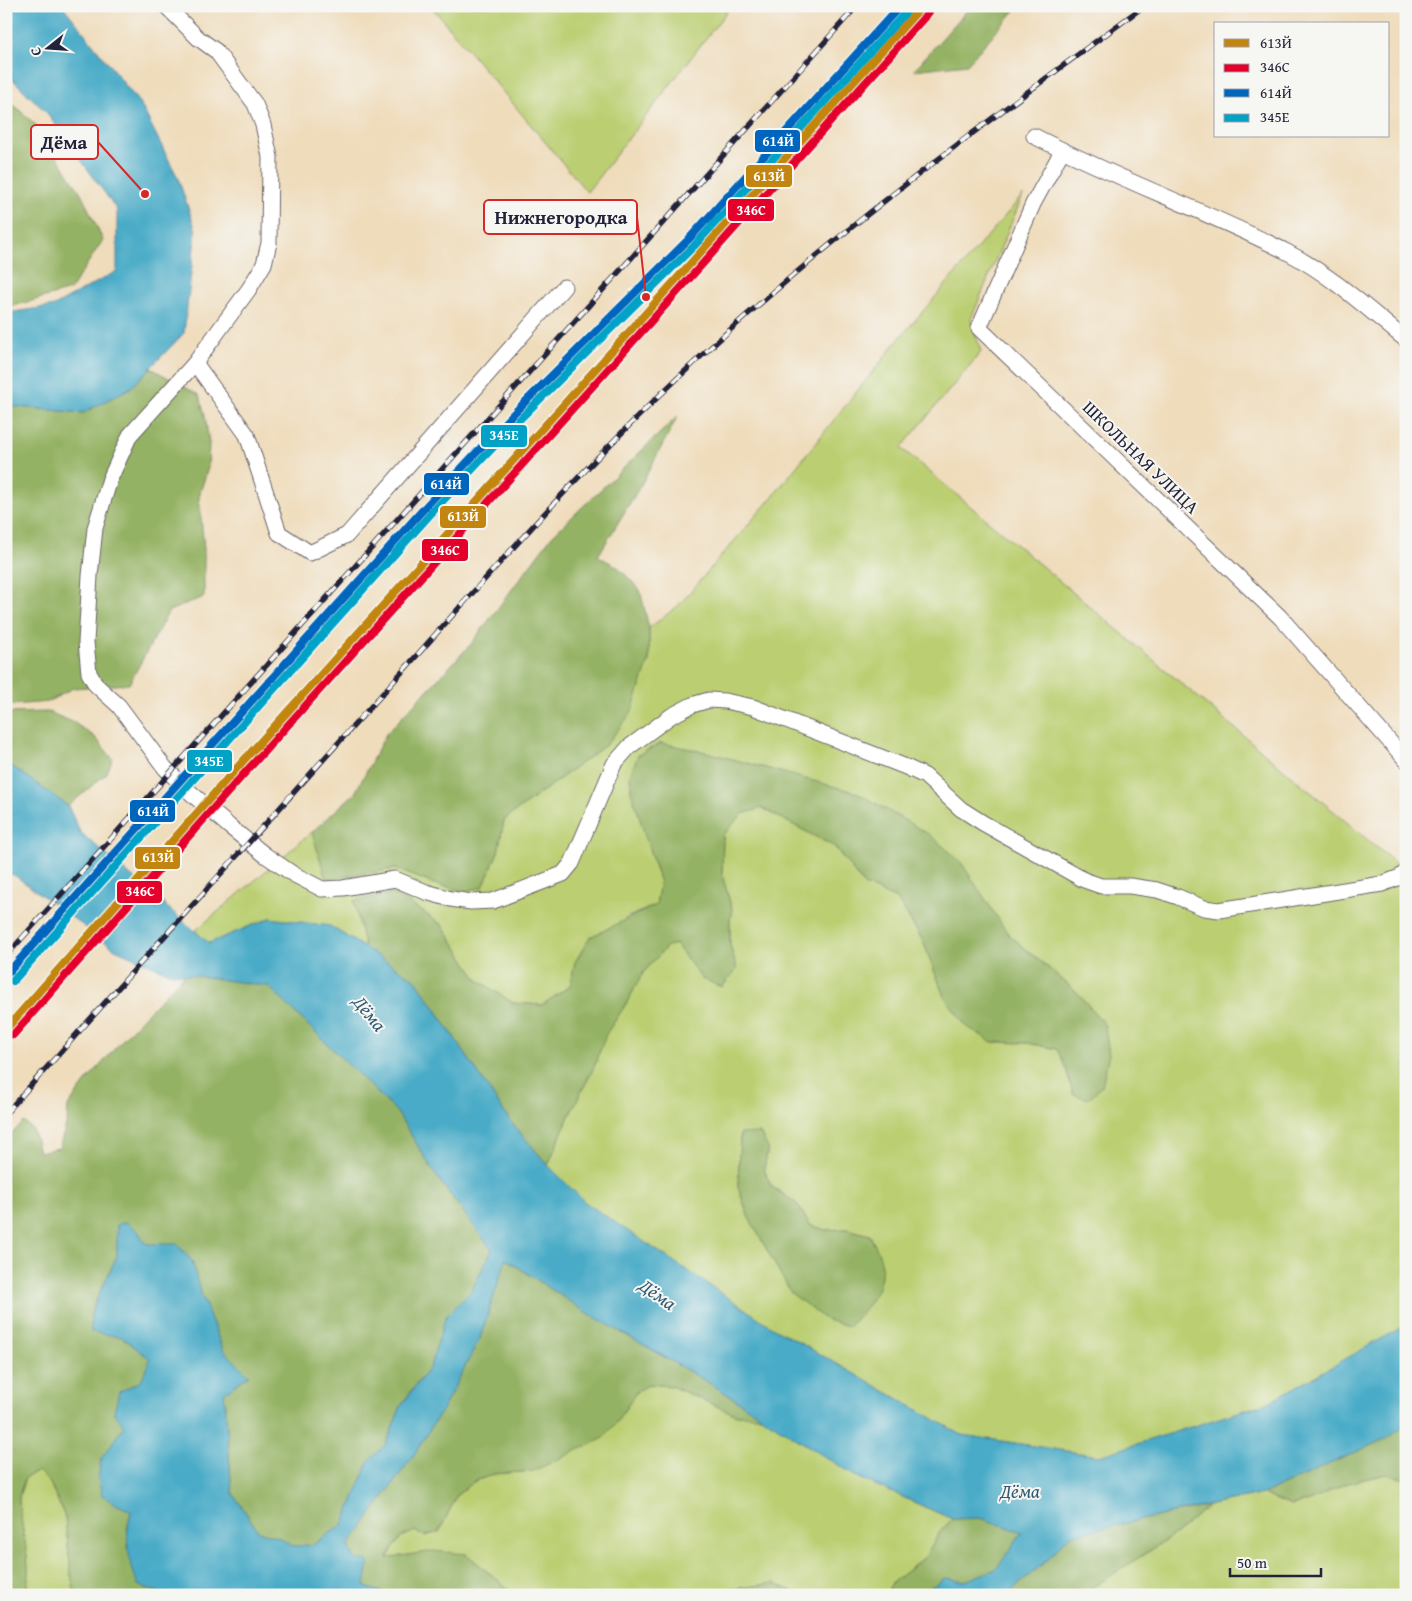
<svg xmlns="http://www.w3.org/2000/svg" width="1412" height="1601" font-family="'Gentium Book Plus',serif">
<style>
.green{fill:#bbcf72;stroke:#6e7856;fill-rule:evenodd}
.forest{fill:#94b264;stroke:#5b6a50}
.water{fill:#48abc7;stroke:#356681}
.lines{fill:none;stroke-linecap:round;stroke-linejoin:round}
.street-casing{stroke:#6a6368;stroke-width:17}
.street{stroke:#fff;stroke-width:15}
.rail-casing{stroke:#22223b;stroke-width:5.5}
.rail{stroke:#f6f6f2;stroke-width:4;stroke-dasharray:11;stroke-linecap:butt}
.rail-1-casing{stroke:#f6f6f2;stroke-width:11}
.rail-2-casing{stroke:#f6f6f2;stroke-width:11}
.rail-3-casing{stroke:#f6f6f2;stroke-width:11}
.rail-4-casing{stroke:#f6f6f2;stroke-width:11}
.rail-1{stroke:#c2850f;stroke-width:8}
.rail-2{stroke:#e4002b;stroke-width:8}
.rail-3{stroke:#0065bd;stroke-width:8}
.rail-4{stroke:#02a2c7;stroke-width:8}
.labels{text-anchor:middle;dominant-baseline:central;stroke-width:4;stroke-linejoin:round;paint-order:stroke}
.street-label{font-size:18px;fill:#22223b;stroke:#f6f6f2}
.water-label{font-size:19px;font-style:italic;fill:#315973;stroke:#f6f6f2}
.leader{fill:none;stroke:#d62828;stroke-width:2}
.callout-dot{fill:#d62828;stroke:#f6f6f2;stroke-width:2}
.callout{fill:#f6f6f2;stroke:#d62828;stroke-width:2}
.callout-label{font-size:19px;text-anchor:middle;font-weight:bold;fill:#22223b}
.line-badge{stroke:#f6f6f2;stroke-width:2}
.badge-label{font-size:14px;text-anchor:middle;font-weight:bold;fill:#fff}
</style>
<rect width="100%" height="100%" fill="#f6f6f2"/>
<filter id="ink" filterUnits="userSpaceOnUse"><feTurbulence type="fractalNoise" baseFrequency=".02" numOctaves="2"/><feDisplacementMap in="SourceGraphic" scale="10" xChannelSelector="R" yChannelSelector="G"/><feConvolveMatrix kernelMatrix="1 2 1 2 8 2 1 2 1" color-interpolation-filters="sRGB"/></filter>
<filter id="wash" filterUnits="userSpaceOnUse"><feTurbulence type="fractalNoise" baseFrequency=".0096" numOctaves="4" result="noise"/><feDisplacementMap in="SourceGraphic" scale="20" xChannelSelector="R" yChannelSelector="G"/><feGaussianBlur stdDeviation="1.12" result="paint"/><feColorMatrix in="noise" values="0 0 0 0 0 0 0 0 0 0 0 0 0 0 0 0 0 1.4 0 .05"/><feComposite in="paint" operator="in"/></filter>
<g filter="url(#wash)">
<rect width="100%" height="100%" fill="#efdcbb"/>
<g class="green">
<path d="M431,6H731L587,192Z"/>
<path d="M1023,195L971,319L981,352L901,448L1406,872V1325L1267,1403L1099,1456L962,1435L772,1327L586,1203L548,1165L569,1116L594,1067L606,1034L626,1004L643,973L667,946L676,944L702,979L737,969L730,945V919L732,909L722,875L723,835L742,814L762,808L835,847L864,885L897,899L923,941L944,996L993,1042L1028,1043L1057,1049L1066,1068L1073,1094L1078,993L1008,934L960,861L773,770L710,753L661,743L648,846L660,883L656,905L628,917L575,962L570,986L542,1005L513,1003L478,980L442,925L394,893L354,901L365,948L330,926L270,918L209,943L195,931L312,832L326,879L396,869L434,884L465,891L483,887L498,852L504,820L607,744L649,661V628L678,606L773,496L899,339ZM740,1134L768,1148L764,1169L771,1186L797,1204L810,1225L826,1230L847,1229L870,1235L880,1257L749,1218L738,1187Z"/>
<path d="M649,1384L671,1386L737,1415L761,1416L855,1476L952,1519L939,1533L925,1557L893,1582L885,1595H800L775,1583L720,1591L716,1595H516L466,1554L387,1558L400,1538L415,1530L425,1536L439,1532L457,1495L473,1482L494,1474L533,1471L616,1423L637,1391Z"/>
<path d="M38,1471L50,1483L65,1517L71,1574L75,1595H24C35,1572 20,1527 19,1501C19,1493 23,1485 25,1478Z"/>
<path d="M1386,1474L1406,1479V1595H1080L1176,1534L1208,1506L1263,1494L1291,1506L1309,1501L1344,1484Z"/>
</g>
<g class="forest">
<path d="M971,6H1019L967,64L914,70Z"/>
<path d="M6,98L38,127L81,193L103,240L70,290L6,308Z"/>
<path d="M151,368L199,395L205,415L209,443L208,468L199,496L204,549V597L169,611L129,684L73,688L48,702L13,705L6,702V406L83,413L132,387Z"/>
<path d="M678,416L642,483L598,556L618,567L640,590L649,628V661L631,713L607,744L504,820L498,852L483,887L465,891L434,884L396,869L326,879L312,832L355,793L386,734L471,644L552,536Z"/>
<path d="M48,712L73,722L95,737L113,759L106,774L68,806L6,762V713Z"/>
<path d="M661,743L710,753L858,793L930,835L960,861L1008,934L1078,993L1105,1025L1109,1054L1102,1086L1088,1099L1073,1094L1066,1068L1057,1049L1028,1043L992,1042L966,1026L944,996L923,941L897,899L864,885L835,847L762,808L742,814L723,835L722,875L732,909L730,919V945L737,969L722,987L702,979L676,944L667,946L643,973L626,1004L606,1034L594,1067L569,1116L548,1165L510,1121L416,980L365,948L354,901L394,893L442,925L478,980L513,1003L542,1005L570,986L575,962L590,937L656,905L660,883L631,791L630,775L638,755Z"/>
<path d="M185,974L268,986L397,1112L437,1177L492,1250L472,1290L446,1316L430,1367L411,1391L401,1406L386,1444L369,1462L343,1525L312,1545L292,1546L280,1538L258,1531L232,1492L224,1393L248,1375L223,1350L200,1291L192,1261L176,1245L146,1244L137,1230L117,1225V1256L91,1312L151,1359L124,1426L102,1459L115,1504L131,1511L127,1530L160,1593L181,1595H75L71,1574L65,1517L50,1483L38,1471L25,1478C23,1485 19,1493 19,1501C20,1527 35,1572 24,1595H6V1139L24,1122L33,1130L39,1152L59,1148L67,1122L68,1106L85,1083L130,1031Z"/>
<path d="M760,1133L768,1148L764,1169L771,1186L797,1204L810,1225L826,1230L847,1229L869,1235C873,1242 878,1250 880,1257C887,1286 868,1308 848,1326L826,1320L791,1293L749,1218L738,1187L740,1134Z"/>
<path d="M506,1259L581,1309L716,1387L761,1416L737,1415L671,1386L649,1384L637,1391L616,1423L602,1439L533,1471L494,1474L473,1482L457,1495L439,1532L425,1536L415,1531L400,1538L387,1558L434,1551L466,1554L516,1595H391L365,1587L349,1545L415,1453L445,1405L480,1338Z"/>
<path d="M1406,1425V1479L1386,1474L1344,1484L1309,1501L1291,1506L1263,1494L1389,1437Z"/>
<path d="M1208,1506L1176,1534L1080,1595H1007L1048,1559L1070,1535Z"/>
<path d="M980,1518L1022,1532L996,1569L965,1581L945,1578L930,1588L929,1595H885L893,1582L925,1557L939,1533L952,1519Z"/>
<path d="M775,1583L800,1595H716L720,1591Z"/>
</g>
<g class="water">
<path d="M6,6H63L141,105L178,178L196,231L184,333L132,387L83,413L6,406V313L54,306L117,271V210L47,113L6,73Z"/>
<path d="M6,762L68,806L80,832L209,943L270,918L330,926L416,980L510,1121L548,1165L586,1203L772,1327L962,1435L1099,1456L1267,1403L1406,1325V1425L1389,1437L1263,1494L1070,1535L1048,1559L1007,1595H929L930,1588L945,1578L965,1581L996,1569L1022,1532L980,1518L952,1519L855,1476L716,1387L581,1309L506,1259L480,1338L445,1405L415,1453L349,1545L354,1559L369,1561L365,1587L391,1595H181L160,1593L138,1585C128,1556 124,1541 131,1511L115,1504L102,1495L98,1478L101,1459L124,1426L114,1412L119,1392L141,1381L150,1359L122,1337L91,1332V1312L117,1256V1225L126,1222L137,1230L146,1244H177L192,1261L200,1291L223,1350L249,1375L224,1393L232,1492L258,1531L280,1538L292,1546L312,1545L343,1525L369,1461L386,1444L401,1406L411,1392L430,1367L446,1316L472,1290L492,1250L437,1177L397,1112L268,986L167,972L115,949L14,875L6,874Z"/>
</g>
</g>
<g filter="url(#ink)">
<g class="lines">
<defs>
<g id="street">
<path d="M166,6L198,38L216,51L255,104L263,125L270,157L269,243L264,264L249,289L195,363L130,435L110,479L95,528L90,576L86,642L89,673L96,685L119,706L165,768L191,793L230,827L265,855L293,874L322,889L343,888L395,879L426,892L451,899L471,902L493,901L563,874L572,863L614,764L629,747L671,716L692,705L709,700L725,701L753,707L906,767L925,776L961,809L983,823L1084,880L1101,886H1130L1157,890L1178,897L1204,908L1219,910L1382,884L1400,877L1406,872"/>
<path d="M1034,136C1117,179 1204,210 1287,252C1331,275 1368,309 1406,340"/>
<path d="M1062,151L1033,204L979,328L1280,617L1406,760"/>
<path d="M195,363L247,435L279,533L310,553L347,535L564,287"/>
</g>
</defs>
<use href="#street" class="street-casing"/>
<use href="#street" class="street"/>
<defs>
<g id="rail">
<path d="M6,956L857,6"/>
<path d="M6,1113C138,966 269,819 402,672C492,571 582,468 681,375C825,239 985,123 1144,6"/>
</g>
</defs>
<use href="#rail" class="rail-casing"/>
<use href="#rail" class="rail"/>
<defs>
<path id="rail-1" d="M6,1029L227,779L922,6"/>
<path id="rail-2" d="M13,1035L234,785L929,12"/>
<path id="rail-3" d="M6,975L428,504L508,419L688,240L900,6"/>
<path id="rail-4" d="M13,981L434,510L514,425L694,246L906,12"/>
</defs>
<use href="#rail-1" class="rail-1-casing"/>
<use href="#rail-2" class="rail-2-casing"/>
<use href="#rail-3" class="rail-3-casing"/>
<use href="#rail-4" class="rail-4-casing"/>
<use href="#rail-1" class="rail-1"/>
<use href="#rail-2" class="rail-2"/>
<use href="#rail-3" class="rail-3"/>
<use href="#rail-4" class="rail-4"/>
</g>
</g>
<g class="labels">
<g class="street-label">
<text transform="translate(1141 457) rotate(44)">ШКОЛЬНАЯ УЛИЦА</text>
</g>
<g class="water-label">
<text transform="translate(370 1013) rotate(51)">Дёма</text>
<text transform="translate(658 1294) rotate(35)">Дёма</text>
<text x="1020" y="1491">Дёма</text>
</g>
</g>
<path class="leader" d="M145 194L98 142M646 297L637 217"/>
<g class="callout-dot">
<circle cx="145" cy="194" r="5"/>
<circle cx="646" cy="297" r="5"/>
</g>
<g class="callout">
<rect x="31" y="125" width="67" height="34" rx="5"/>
<rect x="484" y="200" width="153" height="34" rx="5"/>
</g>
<g class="callout-label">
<text x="64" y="149">Дёма</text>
<text x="561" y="224">Нижнегородка</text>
</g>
<g class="line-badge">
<rect x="754" y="129" width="47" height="24" rx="5" fill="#0065bd"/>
<rect x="745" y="164" width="48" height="24" rx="5" fill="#c2850f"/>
<rect x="727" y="198" width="48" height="24" rx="5" fill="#e4002b"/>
<rect x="480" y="424" width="48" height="24" rx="5" fill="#02a2c7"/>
<rect x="423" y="472" width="47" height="24" rx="5" fill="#0065bd"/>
<rect x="439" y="505" width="48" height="24" rx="5" fill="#c2850f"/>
<rect x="421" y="538" width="48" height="24" rx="5" fill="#e4002b"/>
<rect x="186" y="749" width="47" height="24" rx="5" fill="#02a2c7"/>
<rect x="129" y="799" width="47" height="24" rx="5" fill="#0065bd"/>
<rect x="134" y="846" width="47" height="24" rx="5" fill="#c2850f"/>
<rect x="116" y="880" width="47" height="24" rx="5" fill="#e4002b"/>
</g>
<g class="badge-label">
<text x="778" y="146">614Й</text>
<text x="769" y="181">613Й</text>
<text x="751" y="215">346С</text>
<text x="504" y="440">345Е</text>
<text x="446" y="489">614Й</text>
<text x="463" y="521">613Й</text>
<text x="445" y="555">346С</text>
<text x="209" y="766">345Е</text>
<text x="153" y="816">614Й</text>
<text x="158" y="862">613Й</text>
<text x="140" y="896">346С</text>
</g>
<rect width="1412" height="1601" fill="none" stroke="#f6f6f2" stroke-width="25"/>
<rect x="1214" y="22" width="175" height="115" fill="#f6f6f2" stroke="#a1a1a9"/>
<rect x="1224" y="39" width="25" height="8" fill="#c2850f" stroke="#a1a1a9"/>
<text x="1260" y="48" font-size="15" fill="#22223b">613Й</text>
<rect x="1224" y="64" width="25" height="8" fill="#e4002b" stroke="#a1a1a9"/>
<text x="1260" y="72" font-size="15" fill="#22223b">346С</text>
<rect x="1224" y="89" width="25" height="8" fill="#0065bd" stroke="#a1a1a9"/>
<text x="1260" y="98" font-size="15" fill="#22223b">614Й</text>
<rect x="1224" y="114" width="25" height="8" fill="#02a2c7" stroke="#a1a1a9"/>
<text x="1260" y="122" font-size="15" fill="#22223b">345Е</text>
<g transform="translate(48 48) rotate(253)" stroke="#f6f6f2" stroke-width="4" paint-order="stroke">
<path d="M0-4L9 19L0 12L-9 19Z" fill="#22223b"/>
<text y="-8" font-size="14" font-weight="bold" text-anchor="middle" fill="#22223b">С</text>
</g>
<path d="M1230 1568v8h91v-8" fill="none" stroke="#22223b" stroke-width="2.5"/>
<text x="1237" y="1568" font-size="15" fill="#22223b" stroke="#f6f6f2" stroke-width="4" paint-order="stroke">50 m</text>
</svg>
